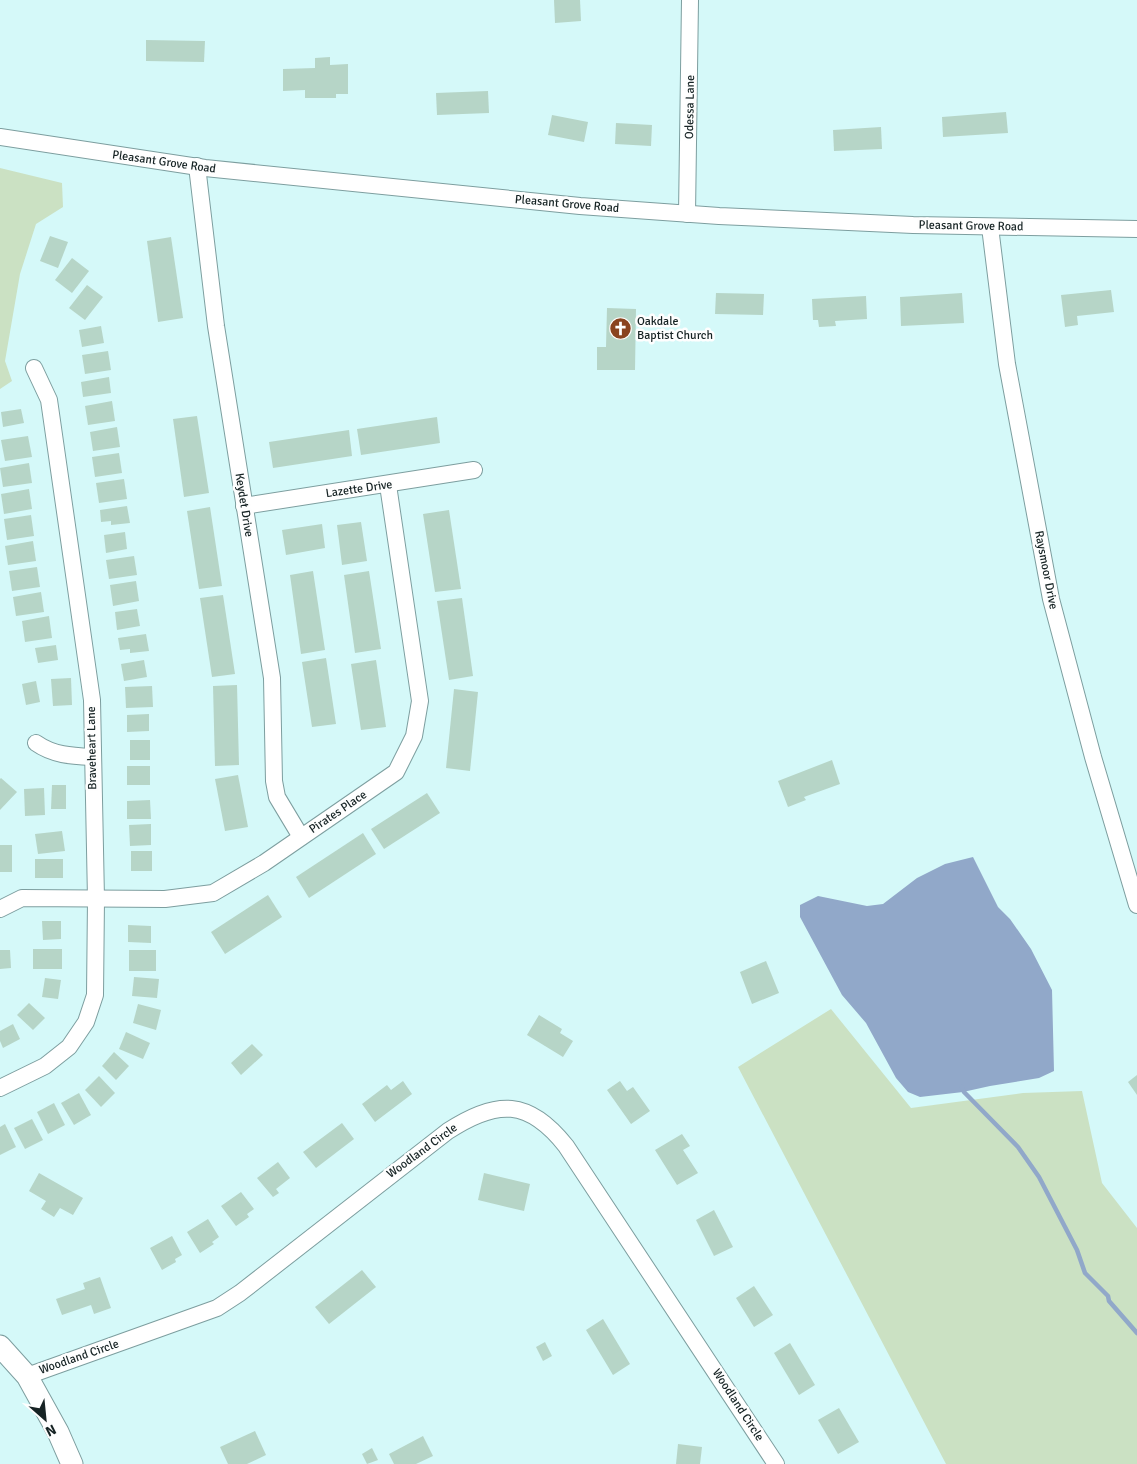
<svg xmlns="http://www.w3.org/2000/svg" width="1137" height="1464" font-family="Signika,sans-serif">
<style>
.green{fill:#cbe1c3}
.water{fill:#91a8c9}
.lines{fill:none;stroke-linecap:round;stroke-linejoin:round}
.stream{stroke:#91a8c9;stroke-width:4.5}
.building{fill:#b6d5c7}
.minor-casing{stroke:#7d9e9f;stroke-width:18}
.major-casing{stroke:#7d9e9f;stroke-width:23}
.minor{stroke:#fff;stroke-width:16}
.major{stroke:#fff;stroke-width:21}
.labels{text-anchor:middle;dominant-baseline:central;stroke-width:5;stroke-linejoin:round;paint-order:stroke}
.street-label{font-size:12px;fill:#162324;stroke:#fefefe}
.poi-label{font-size:12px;fill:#162324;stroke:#fefefe;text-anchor:start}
</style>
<rect width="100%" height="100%" fill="#d5f9f9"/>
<g class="green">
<path d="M0,168L62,183L63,207L36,224L20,274L5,361L12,381L0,389Z"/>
<path d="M831,1009L911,1108L1023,1093L1082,1091L1102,1183L1137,1228V1464H946L738,1067Z"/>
</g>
<path class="water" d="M973,857L998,907L1010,919L1031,949L1052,990L1054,1071L1039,1078L990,1086L963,1092L920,1097L908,1092L896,1078L866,1023L842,995L800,917V905L818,896L867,906L883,904L917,878L945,864Z"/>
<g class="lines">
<path class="stream" d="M962,1087L964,1092L1018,1147L1039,1177L1077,1250L1085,1273L1108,1296L1109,1301L1137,1333"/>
</g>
<g class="building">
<path d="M554,0H580L581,21L555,23Z"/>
<path d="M146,40L205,41L204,62L146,61Z"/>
<path d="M330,57V65L348,64V94H336V98H305V90L283,91V69L315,68V58Z"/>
<path d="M488,91L489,113L437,115L436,93Z"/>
<path d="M1006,112L1008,133L943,137L942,117Z"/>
<path d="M552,115L588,122L584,142L548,135Z"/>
<path d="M616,123L652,125L651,146L615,144Z"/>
<path d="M881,127L882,149L834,151L833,130Z"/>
<path d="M50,236L68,242L58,268L40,261Z"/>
<path d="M171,237L183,318L158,322L147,241Z"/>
<path d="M72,258L89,271L72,293L55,280Z"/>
<path d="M87,285L103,297L85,320L69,308Z"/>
<path d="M1111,290L1114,312L1077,316L1078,325L1065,327L1061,295Z"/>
<path d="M716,293L764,294L763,315L715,314Z"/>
<path d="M962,293L964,323L901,326L900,297Z"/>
<path d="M866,296L867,319L835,321L836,326L819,327L818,320H813L812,299Z"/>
<path d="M607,308L636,309L635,370H597V347H606Z"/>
<path d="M101,326L104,343L82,347L79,330Z"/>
<path d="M108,351L111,370L85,374L82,355Z"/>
<path d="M109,377L111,393L83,397L81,382Z"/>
<path d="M112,401L115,421L88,425L85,406Z"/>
<path d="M21,409L24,423L3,427L1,412Z"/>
<path d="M197,416L209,493L184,497L173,419Z"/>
<path d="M437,417L440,443L361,455L357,429Z"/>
<path d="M117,427L120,447L93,451L90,432Z"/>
<path d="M349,430L352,456L273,468L269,442Z"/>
<path d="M28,436L32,457L5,461L1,440Z"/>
<path d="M119,453L122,473L95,477L92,457Z"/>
<path d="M29,463L32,483L3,487L0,468Z"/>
<path d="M124,479L127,499L99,503L96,483Z"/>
<path d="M29,489L32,509L4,514L1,494Z"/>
<path d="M127,506L130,523L111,525V521L101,522L100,510Z"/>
<path d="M210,507L222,586L199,589L187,511Z"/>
<path d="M449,510L461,589L435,592L423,514Z"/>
<path d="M31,515L34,536L7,540L4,519Z"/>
<path d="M361,522L367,561L342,565L337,525Z"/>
<path d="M322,524L325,548L286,555L282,530Z"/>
<path d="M125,532L127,549L106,553L104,535Z"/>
<path d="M33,541L36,561L8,565L5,546Z"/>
<path d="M134,556L137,575L109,579L106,560Z"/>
<path d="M37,567L40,587L12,591L9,571Z"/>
<path d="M313,571L325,650L301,654L290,575Z"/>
<path d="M369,571L381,649L355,653L344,575Z"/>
<path d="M136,581L139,601L113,606L110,585Z"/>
<path d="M41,592L44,612L16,616L13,597Z"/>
<path d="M223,595L235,674L212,677L200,598Z"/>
<path d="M462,598L473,676L449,680L437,601Z"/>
<path d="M137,609L140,626L117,630L115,612Z"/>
<path d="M49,616L52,638L25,642L22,621Z"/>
<path d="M146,634L149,651L130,653V649L120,650L118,638Z"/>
<path d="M56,645L58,660L38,663L35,648Z"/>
<path d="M326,658L336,724L312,727L302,662Z"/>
<path d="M144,660L147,677L124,681L121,664Z"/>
<path d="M376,660L386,727L361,730L351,664Z"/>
<path d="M71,678L72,705L53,706L51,679Z"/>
<path d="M36,681L40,702L26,705L22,684Z"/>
<path d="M237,685L239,765L215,766L213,686Z"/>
<path d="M152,686L153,707L126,708L125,687Z"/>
<path d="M454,689L478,692L470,771L446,768Z"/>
<path d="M149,714V731L127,732V715Z"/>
<rect x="130" y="740" width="20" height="20"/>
<path d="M832,760L840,784L804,797L806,800L788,807L778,781Z"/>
<rect x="127" y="766" width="23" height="19"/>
<path d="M238,775L248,827L225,831L215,779Z"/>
<path d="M1,778L17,792L0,810V779Z"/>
<path d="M52,785H66V809H51Z"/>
<path d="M44,788L45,815L25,816L24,789Z"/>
<path d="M427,793L440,813L384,849L371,829Z"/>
<path d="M150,800L151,819H127V801Z"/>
<path d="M151,824V845L130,846L129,825Z"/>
<path d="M62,831L65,851L38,854L35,834Z"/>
<path d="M363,833L376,854L309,898L296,877Z"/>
<rect x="0" y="845" width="12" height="27"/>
<rect x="131" y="851" width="21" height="20"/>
<rect x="35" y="859" width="28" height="19"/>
<path d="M268,895L282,917L225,954L211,932Z"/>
<path d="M42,921H61V939L43,940Z"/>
<path d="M128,925L151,926V943L128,942Z"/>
<rect x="33" y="949" width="29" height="20"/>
<path d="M0,950H10L11,968L0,969Z"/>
<rect x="129" y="950" width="27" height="21"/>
<path d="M766,961L779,993L752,1004L740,972Z"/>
<path d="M134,977L159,979L157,998L132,996Z"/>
<path d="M45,978L61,980L58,999L42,997Z"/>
<path d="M29,1003L45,1018L33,1030L17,1015Z"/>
<path d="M138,1004L161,1010L156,1030L133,1023Z"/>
<path d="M539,1015L562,1029L560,1033L573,1041L563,1057L527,1035Z"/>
<path d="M13,1024L20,1039L3,1048L0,1041V1031Z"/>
<path d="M126,1032L150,1043L143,1059L119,1049Z"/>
<path d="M252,1044L263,1055L241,1075L231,1063Z"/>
<path d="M114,1052L129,1066L116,1080L102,1066Z"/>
<path d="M1137,1075V1095L1128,1082Z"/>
<path d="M99,1076L115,1093L101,1107L85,1090Z"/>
<path d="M403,1081L412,1094L375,1122L362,1104L387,1085L391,1090Z"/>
<path d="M620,1081L627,1091L633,1087L650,1111L631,1124L607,1090Z"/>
<path d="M79,1093L91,1115L74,1125L61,1103Z"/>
<path d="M54,1103L65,1125L48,1134L37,1112Z"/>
<path d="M32,1119L43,1140L25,1149L14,1128Z"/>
<path d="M342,1123L354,1139L316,1168L303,1152Z"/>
<path d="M5,1124L16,1147L0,1155V1127Z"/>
<path d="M682,1134L690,1146L683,1150L698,1173L677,1185L655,1150Z"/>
<path d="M278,1162L290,1178L276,1189L279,1193L273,1197L257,1178Z"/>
<path d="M39,1173L83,1198L73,1215L60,1208L54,1217L41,1209L46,1201L29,1191Z"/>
<path d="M484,1173L530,1184L524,1211L478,1200Z"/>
<path d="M241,1192L254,1209L247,1214L249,1217L236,1226L221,1206Z"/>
<path d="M714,1210L733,1247L714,1256L696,1220Z"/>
<path d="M208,1219L219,1237L212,1242L214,1244L200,1253L187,1232Z"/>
<path d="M172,1236L182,1255L175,1259L176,1262L162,1270L150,1248Z"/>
<path d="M362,1270L376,1287L329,1324L315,1307Z"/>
<path d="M100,1277L111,1308L94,1314L91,1305L62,1315L56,1299L85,1289L83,1283Z"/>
<path d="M754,1286L773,1315L754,1327L736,1298Z"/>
<path d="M603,1319L630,1364L613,1375L586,1330Z"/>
<path d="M545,1342L552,1356L543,1361L536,1347Z"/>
<path d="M790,1343L815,1385L799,1395L774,1353Z"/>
<path d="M839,1408L859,1442L838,1454L818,1420Z"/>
<path d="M255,1431L266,1455L247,1464H228L220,1447Z"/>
<path d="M423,1436L433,1456L416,1464H394L389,1454Z"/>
<path d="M678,1444L702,1447L700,1464H676Z"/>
<path d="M372,1448L378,1460L367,1464L362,1454Z"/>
</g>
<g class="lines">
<defs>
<g id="minor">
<path d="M0,137L205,168L580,206L719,216L913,225L1137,229"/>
<path d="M197,166L216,326L272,678L274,781L277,797L301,837"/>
<path d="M687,214L690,0"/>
<path d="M990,227L1007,364L1051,599L1093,757L1137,905"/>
<path d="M244,506L474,470"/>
<path d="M36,743C53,755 71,756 92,757"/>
<path d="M0,909L22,898L165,899L213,893L264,863L396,772L414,736L420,701L388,485"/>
<path d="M0,1088L45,1066L69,1047L86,1022L95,995L96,899L92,700L49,400L34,368"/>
<path d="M27,1376L217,1308L240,1293L448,1131C497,1099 529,1099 566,1146L776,1464"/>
</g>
<path id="major" d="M0,1346L27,1376L58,1432L72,1464"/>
</defs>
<use href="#minor" class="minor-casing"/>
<use href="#major" class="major-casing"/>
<use href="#minor" class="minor"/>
<use href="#major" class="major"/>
</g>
<defs>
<symbol id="church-disc" viewBox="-11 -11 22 22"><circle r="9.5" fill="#8a431f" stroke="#fefefe"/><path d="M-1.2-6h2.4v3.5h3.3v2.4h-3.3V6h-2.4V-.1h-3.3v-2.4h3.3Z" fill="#fff"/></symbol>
</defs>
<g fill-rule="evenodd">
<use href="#church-disc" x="608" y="316" width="25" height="25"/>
</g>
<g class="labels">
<g class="street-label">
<text transform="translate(690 107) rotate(-89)">Odessa Lane</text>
<text transform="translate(164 162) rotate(8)">Pleasant Grove Road</text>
<text transform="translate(567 204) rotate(5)">Pleasant Grove Road</text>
<text transform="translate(971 226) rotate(1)">Pleasant Grove Road</text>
<text transform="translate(359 489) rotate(-8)">Lazette Drive</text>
<text transform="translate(244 505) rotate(81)">Keydet Drive</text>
<text transform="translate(1046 570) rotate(79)">Raysmoor Drive</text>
<text transform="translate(92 748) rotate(-91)">Braveheart Lane</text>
<text transform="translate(338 812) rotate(-34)">Pirates Place</text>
<text transform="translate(422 1151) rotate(-36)">Woodland Circle</text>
<text transform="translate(79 1357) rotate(-19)">Woodland Circle</text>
<text transform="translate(738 1405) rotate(57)">Woodland Circle</text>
</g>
<g class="poi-label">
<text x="637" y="321">Oakdale<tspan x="637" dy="14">Baptist Church</tspan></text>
</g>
</g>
<g transform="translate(45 1419) rotate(153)" stroke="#fefefe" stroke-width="4" paint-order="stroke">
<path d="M0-4L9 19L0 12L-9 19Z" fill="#162324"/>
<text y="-8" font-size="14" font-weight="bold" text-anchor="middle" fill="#162324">N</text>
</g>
</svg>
